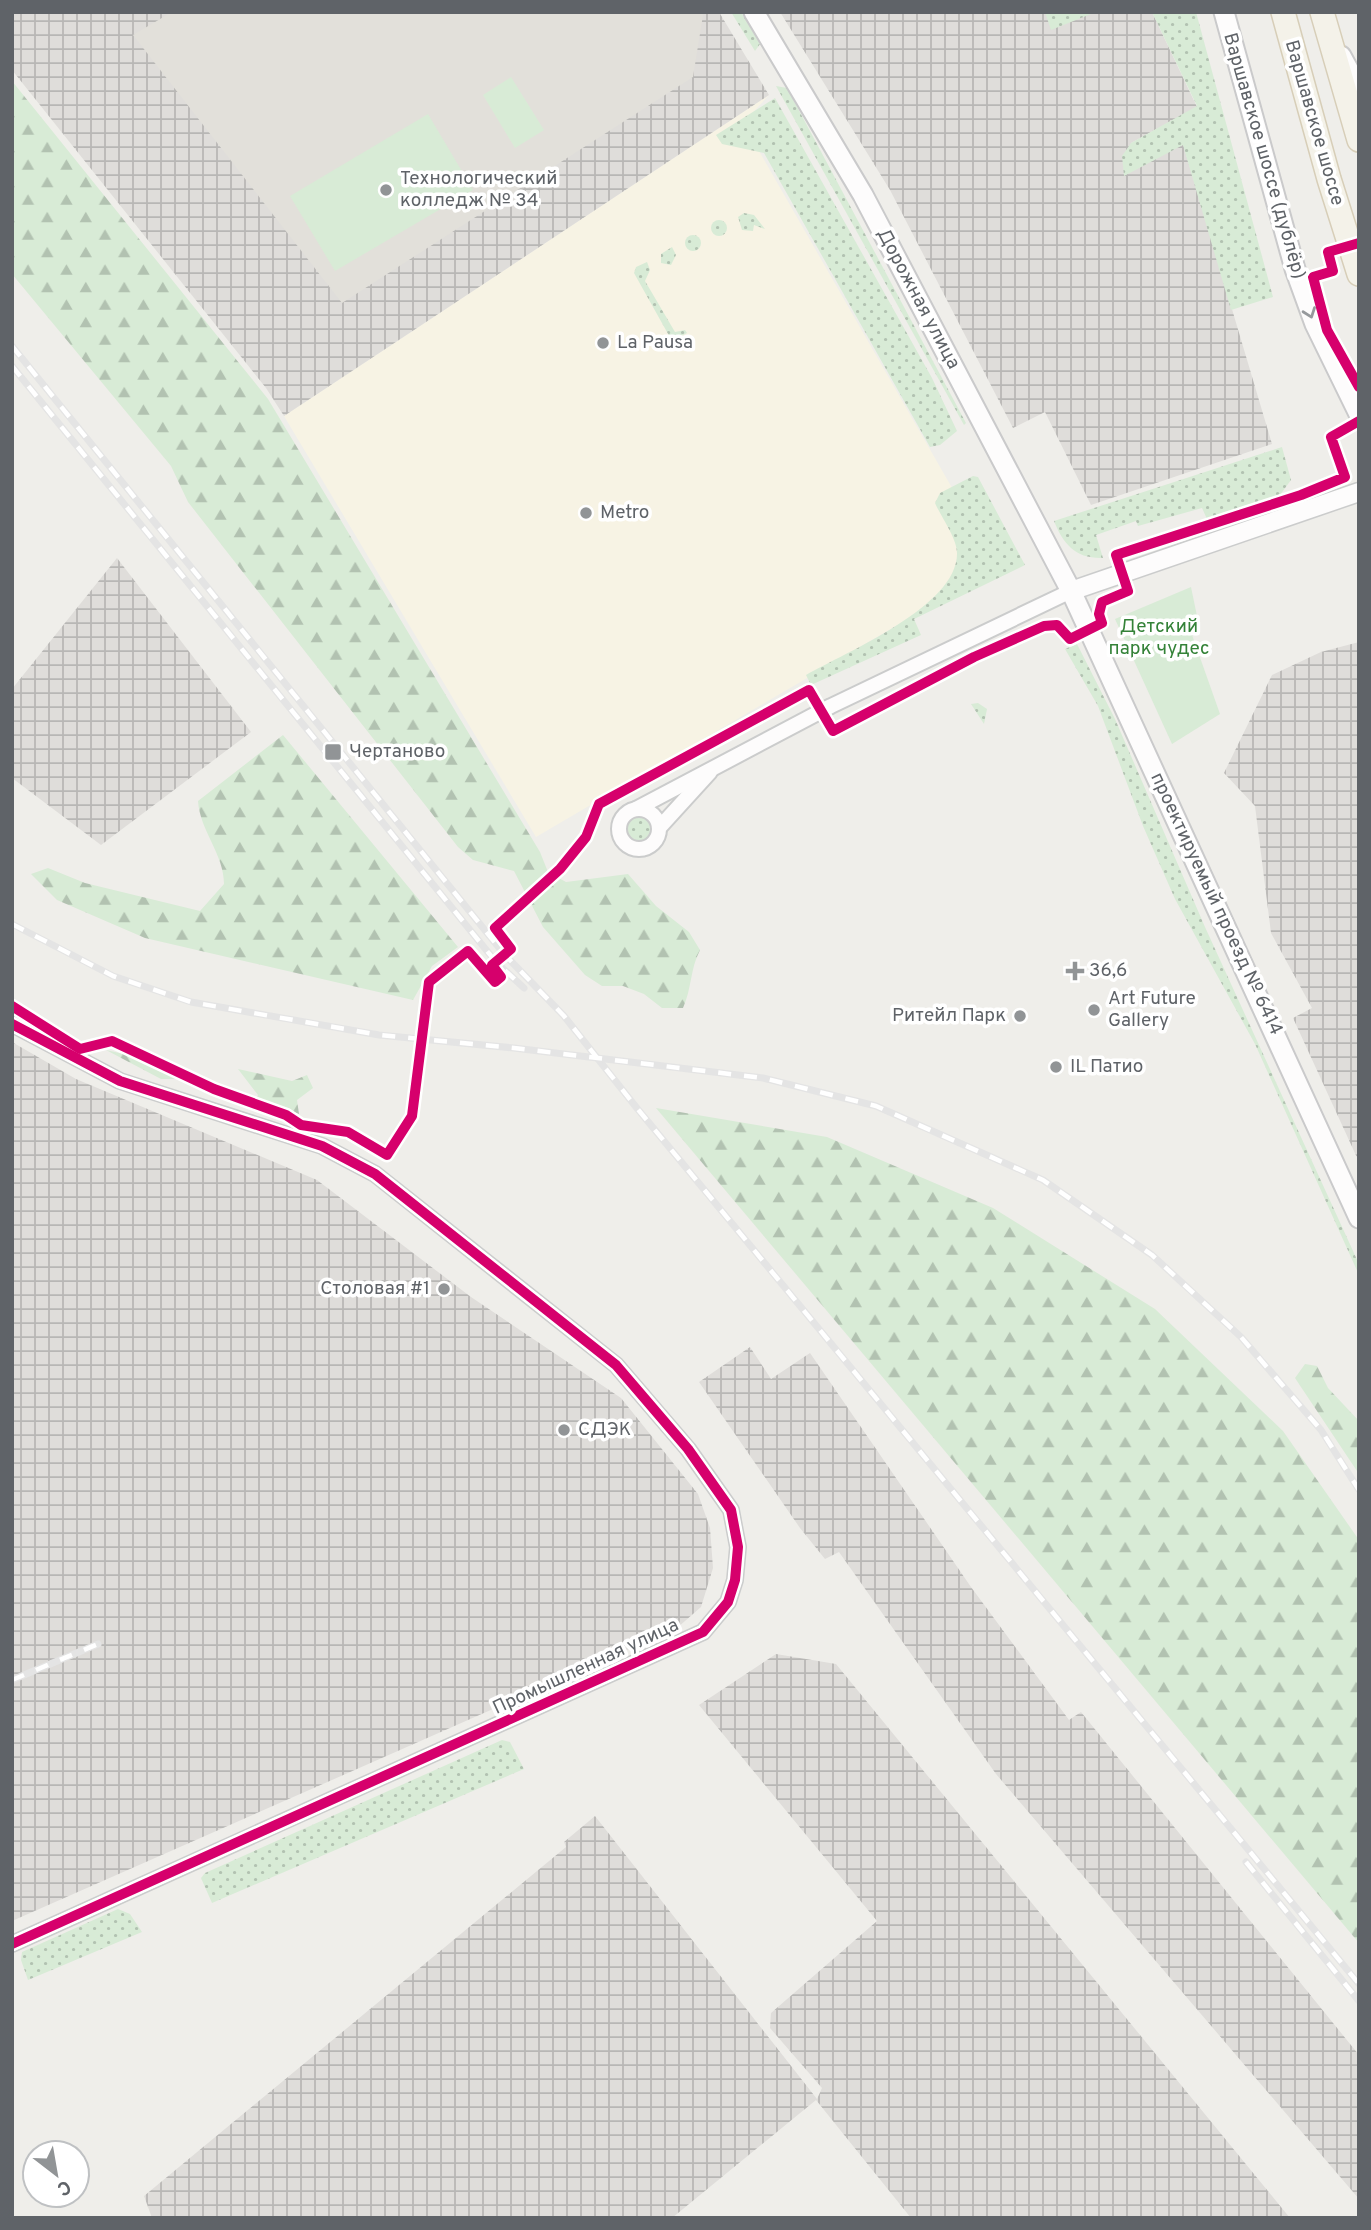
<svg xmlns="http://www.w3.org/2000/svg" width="1371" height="2230" font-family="Overpass,sans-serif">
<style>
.commercial{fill:#f7f3e4}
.industrial{fill:url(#industrial-grid)}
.education{fill:#e2e0da}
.grass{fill:url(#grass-dots)}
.forest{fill:url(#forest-firs)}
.green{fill:#d8ebd6}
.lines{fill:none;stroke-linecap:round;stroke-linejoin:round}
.minor-casing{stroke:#cbcccc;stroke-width:18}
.tertiary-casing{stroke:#cbcccc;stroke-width:21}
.secondary-casing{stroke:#cacacb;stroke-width:23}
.primary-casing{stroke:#d7ceb8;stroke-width:26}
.minor{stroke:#fdfcfc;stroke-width:14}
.tertiary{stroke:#fdfcfc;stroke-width:18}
.secondary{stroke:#fdfcfc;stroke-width:19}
.primary{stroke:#f4f2e9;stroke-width:23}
.rail-casing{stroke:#e4e4e4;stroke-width:7}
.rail{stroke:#fff;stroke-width:4.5;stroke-dasharray:13;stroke-linecap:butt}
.cycleway-casing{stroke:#fff;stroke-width:15}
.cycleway{stroke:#d6006c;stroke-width:10}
.oneway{stroke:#96999c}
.poi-dot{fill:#919496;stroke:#fff;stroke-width:2.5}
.labels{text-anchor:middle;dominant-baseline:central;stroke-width:7;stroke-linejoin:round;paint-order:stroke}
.street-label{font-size:19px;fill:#5f6368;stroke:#fff}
.poi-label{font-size:19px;fill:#5f6368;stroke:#fff;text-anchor:start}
.park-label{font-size:19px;fill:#348238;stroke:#fff}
</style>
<defs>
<pattern id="industrial-grid" width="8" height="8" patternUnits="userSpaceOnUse" patternTransform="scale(1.75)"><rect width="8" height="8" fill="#dfddda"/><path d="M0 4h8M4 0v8" fill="none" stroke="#b8b7b5"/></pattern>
<pattern id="grass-dots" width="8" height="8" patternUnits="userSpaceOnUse" patternTransform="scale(1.75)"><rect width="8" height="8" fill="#d8ebd6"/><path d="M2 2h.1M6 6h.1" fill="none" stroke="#b2c2b1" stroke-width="1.8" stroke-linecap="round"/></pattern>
<pattern id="forest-firs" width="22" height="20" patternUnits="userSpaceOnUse" patternTransform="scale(1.75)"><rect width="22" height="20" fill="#d8ebd6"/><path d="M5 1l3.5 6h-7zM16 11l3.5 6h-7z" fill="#b2c2b1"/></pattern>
</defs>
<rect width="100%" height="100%" fill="#efeeea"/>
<path class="commercial" d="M769,95L743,123L971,521L959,589L536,837L284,416Z"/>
<g class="industrial">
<path d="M12,12H719L769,95L284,416L266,388L12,70Z"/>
<path d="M780,12H1152L1197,107L1131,143L1125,175L1183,144L1272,444L1091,505L1045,412L1013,428L890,190Z"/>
<path d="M117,558L251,732L101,845L12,778V689Z"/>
<path d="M1359,642V1162L1293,1018L1312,1008L1271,933L1255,806L1224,773L1272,675L1321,652Z"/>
<path d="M12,1042L76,1079L317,1180L471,1297L621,1398L698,1494L710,1528L713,1568L701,1607L677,1628L12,1921Z"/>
<path d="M750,1347L771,1379L810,1353L971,1587L1069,1720L1081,1712L1359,2055V2199L996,1774L839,1552L825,1559L800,1528L699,1382Z"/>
<path d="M776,1654L836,1664L1290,2218H911L816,2100L672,2218H152L144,2196L566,1847L564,1842L595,1816L817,2099L822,2088L770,2028L771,2013L877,1921L699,1705Z"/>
</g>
<path class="education" d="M172,12H702L703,15L693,77L342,303L133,35Z"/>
<g class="grass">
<path d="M731,12H741L760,44L755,51Z"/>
<path d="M1045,12H1096L1051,30Z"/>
<path d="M1152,12H1196L1273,297L1231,310L1183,145L1124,176L1122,156L1131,143L1197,106Z"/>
<path d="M776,86L787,88L966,423L964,425Z"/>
<path d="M775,98L932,378L957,431L940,445L930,447L764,153L722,144L716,135Z"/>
<path d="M744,213L754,215L765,229L754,225L753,231L742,230L738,217Z"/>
<circle cx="719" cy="228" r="8"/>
<circle cx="693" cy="243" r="8"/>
<path d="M672,247L676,255L671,265L661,263V254Z"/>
<path d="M647,262L650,270L645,281L675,332L685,330L687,333L672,341L634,273L636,267Z"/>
<path d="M1282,447L1291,480L1280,495L1207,519L1202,508L1138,526L1136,521L1096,535L1103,558C1076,559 1063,544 1054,521Z"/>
<path d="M973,476L978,477L1025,565L914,619L921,635L811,685L806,675C846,652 958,606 957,553C957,538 941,517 935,503L940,493Z"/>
<path d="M1077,644L1115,719L1205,927L1359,1264V1275L1255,1044L1175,899L1143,826L1098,706L1065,649Z"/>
<path d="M978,703L987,709L984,724L971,704Z"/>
<circle cx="639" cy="829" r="13"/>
<path d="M502,1740L510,1742L524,1769L212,1903L201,1878L205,1873Z"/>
<path d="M118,1909L130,1914L142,1932L28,1980L21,1960L22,1952Z"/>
</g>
<g class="forest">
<path d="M12,81L268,399L540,852L548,872L566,882L628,874L656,906L689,932L700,950C690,969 692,988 683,1008H662L644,994L623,986H602L585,975L543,927L514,871L473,860L458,847L188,502L171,466L12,274Z"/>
<path d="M283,735L458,947L432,966L413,1000L145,938L57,900L31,874L48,868L85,883L200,911L224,884C224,854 200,831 198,801Z"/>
<path d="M106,1050L160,1062L183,1079H161Z"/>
<path d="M238,1069L292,1081L307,1075L313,1088L297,1100L299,1114L256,1099L258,1095Z"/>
<path d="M656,1108L827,1137L993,1208L1155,1309L1283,1431L1359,1540V1943Z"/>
<path d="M1305,1364L1317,1366L1328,1388L1359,1421V1474L1295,1378Z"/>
</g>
<g class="green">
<path d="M511,77L544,130L515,148L483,95Z"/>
<path d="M428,114L473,190L335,271L290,196Z"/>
<path d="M1191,587L1197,616L1191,632L1220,714L1172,744L1115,619Z"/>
</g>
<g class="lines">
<defs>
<g id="minor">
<path d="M636,809L831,706L1071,591"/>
<circle cx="639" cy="829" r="20"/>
<path d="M659,828L710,772"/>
<path d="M12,1024L120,1081L322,1146L375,1174L616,1365L688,1449L731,1510L738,1547L735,1580L728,1602L703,1632L12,1944"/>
</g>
<path id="tertiary" d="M1071,591L1359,492"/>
<g id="secondary">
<path d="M754,12L863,195L1071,591L1359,1218"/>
<path d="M1224,12L1295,269L1315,324L1359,414"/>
<path d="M1341,56L1359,89"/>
</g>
<g id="primary">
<path d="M1283,12L1329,179L1359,274"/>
<path d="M1322,12L1359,140"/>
</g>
</defs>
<use href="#minor" class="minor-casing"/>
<use href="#tertiary" class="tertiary-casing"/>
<use href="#secondary" class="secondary-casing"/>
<use href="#primary" class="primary-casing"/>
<use href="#minor" class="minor"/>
<use href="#tertiary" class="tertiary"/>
<use href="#secondary" class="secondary"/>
<use href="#primary" class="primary"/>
<defs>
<g id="rail">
<path d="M12,346L505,955L564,1016L636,1107L1359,1984"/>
<path d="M12,366L496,962L524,988"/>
<path d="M12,924L113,976L191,1002L379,1035L514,1048L763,1078L876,1106L1043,1180L1152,1255L1241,1337L1321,1430L1359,1490"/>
<path d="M12,1680L98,1644"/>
<path d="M1246,1862L1359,2001"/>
</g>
</defs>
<use href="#rail" class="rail-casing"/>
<use href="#rail" class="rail"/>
<defs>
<g id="cycleway">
<path d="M1359,243L1328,252L1333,271L1313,277L1327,330L1359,387"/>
<path d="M12,1006L80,1049L112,1041L214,1089L286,1115L301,1125L348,1132L387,1155L412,1116L429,982L468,951L495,982L501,977L492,965L511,949L495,928L560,869L586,837L599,804L809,690L833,731L974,657L1044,626L1057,625L1070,639L1102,623L1099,614L1102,602L1128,591L1116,555L1301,495L1345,477L1331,437L1359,421"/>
<path d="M12,1024L120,1081L322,1146L375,1174L616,1365L688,1449L731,1510L738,1547L735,1580L728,1602L703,1632L12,1944"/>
</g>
</defs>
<use href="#cycleway" class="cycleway-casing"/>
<use href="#cycleway" class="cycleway"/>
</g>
<defs><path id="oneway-chevron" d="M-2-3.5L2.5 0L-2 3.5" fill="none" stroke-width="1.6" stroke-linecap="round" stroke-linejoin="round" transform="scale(1.75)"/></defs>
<use class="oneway" href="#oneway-chevron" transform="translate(1310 313) rotate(70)"/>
<g class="poi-dot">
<circle cx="386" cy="190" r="7"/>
<circle cx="603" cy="343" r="7"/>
<circle cx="586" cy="513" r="7"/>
<rect x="324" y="743" width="18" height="18" rx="3.5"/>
<path d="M1071.5 960.5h7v7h7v7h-7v7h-7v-7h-7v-7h7z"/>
<circle cx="1094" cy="1010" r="7"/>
<circle cx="1020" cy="1016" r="7"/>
<circle cx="1056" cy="1067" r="7"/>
<circle cx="444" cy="1289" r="7"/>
<circle cx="564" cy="1430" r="7"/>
</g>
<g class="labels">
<g class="street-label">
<text transform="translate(1314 123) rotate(74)">Варшавское шоссе</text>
<text transform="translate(1264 156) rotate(74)">Варшавское шоссе (дублёр)</text>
<text transform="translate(918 299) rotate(62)">Дорожная улица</text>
<text transform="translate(1216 904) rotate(65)">проектируемый проезд № 6414</text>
<text transform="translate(586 1667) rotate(-25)">Промышленная улица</text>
</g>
<g class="poi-label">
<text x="400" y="179">Технологический<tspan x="400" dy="22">колледж № 34</tspan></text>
<text x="617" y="343">La Pausa</text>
<text x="600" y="513">Metro</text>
<text x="349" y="752">Чертаново</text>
<text x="1089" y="971">36,6</text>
<text x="1108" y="999">Art Future<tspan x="1108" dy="22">Gallery</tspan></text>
<text x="1006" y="1016" text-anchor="end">Ритейл Парк</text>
<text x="1070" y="1067">IL Патио</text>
<text x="430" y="1289" text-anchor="end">Столовая #1</text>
<text x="578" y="1430">СДЭК</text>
</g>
<g class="park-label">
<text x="1159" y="627">Детский<tspan x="1159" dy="22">парк чудес</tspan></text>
</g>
</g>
<rect width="1371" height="2230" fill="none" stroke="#5f6368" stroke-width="28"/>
<g transform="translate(56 2174) rotate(149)"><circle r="33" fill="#ffffff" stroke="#bfc1c3" stroke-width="2"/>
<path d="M0-5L12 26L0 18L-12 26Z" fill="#919496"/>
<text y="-10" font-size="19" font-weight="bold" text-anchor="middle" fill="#5f6368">С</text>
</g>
</svg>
